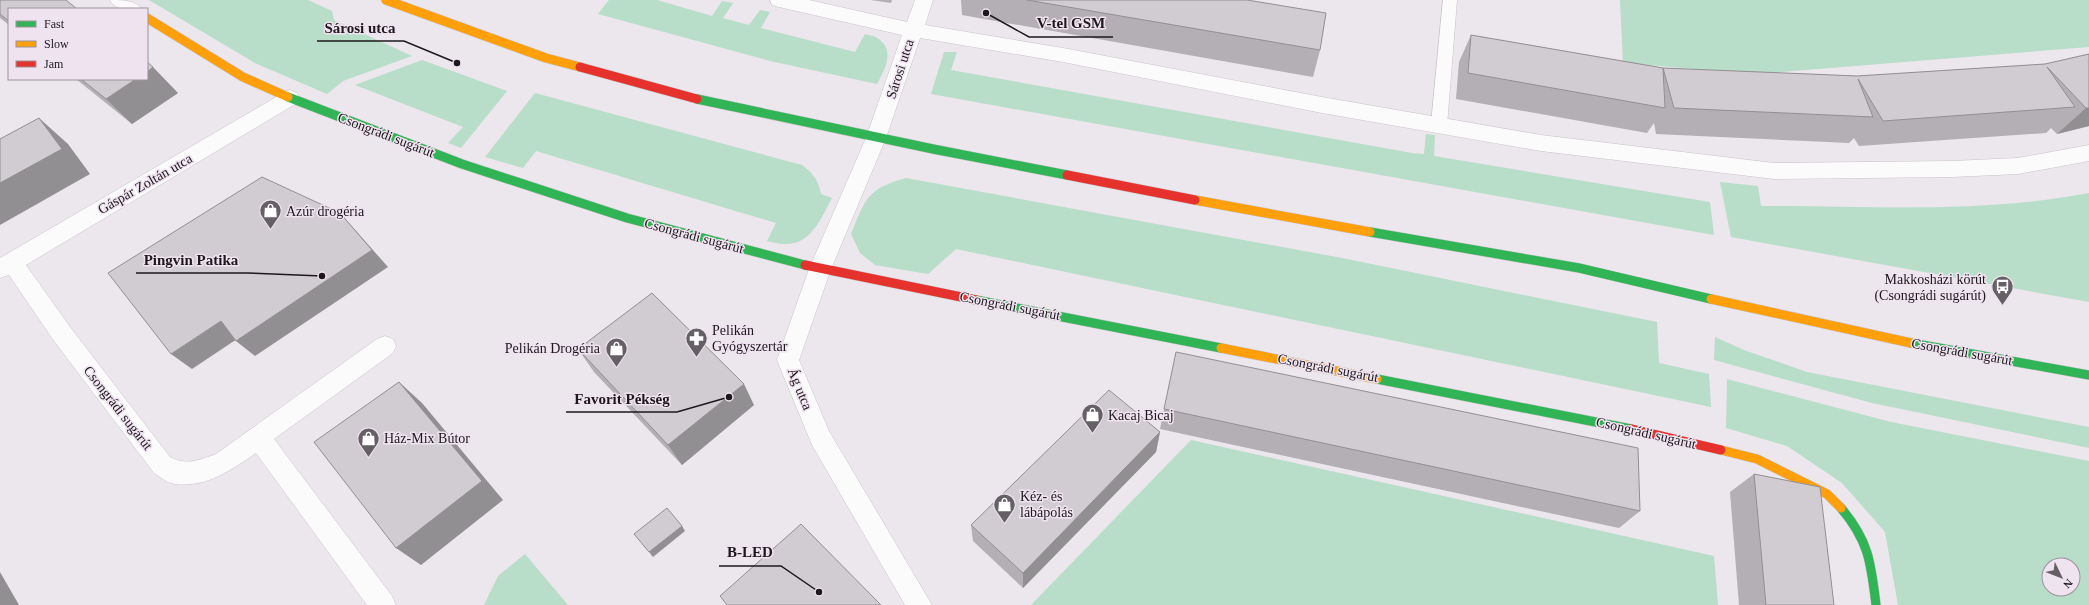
<svg xmlns="http://www.w3.org/2000/svg" width="2089" height="605" font-family="'Times New Roman',serif">
<style>
.green{fill:#b8ddc9;fill-rule:evenodd}
.lines{fill:none;stroke-linecap:round;stroke-linejoin:round}
.lane-casing{stroke:#c9c4c9;stroke-width:1}
.street-casing{stroke:#c9c4c9;stroke-width:1}
.fast-casing{stroke:#c9c4c9;stroke-width:10}
.slow-casing{stroke:#c9c4c9;stroke-width:10}
.jam-casing{stroke:#c9c4c9;stroke-width:10}
.lane{fill:#fcfbfc;fill-rule:evenodd}
.street{fill:#fcfbfc;fill-rule:evenodd}
.fast{stroke:#30b455;stroke-width:9}
.slow{stroke:#ff9f0a;stroke-width:9}
.jam{stroke:#e5322d;stroke-width:9}
.wall{fill:#b4afb4}
.shaded-wall{fill:#928f92}
.building{fill:#d1ccd1;stroke:#928f92}
.labels{text-anchor:middle;dominant-baseline:central;stroke-width:3;stroke-linejoin:round;paint-order:stroke}
.street-label{font-size:14px;fill:#1c181c;stroke:#efe3f0}
.poi-label{font-size:14px;fill:#1c181c;stroke:#efe3f0;text-anchor:start}
.leader{fill:none;stroke:#1c181c;stroke-width:1.5}
.callout-dot{fill:#1c181c;stroke:#efe3f0;stroke-width:1.5}
.callout-label{font-size:15px;text-anchor:middle;font-weight:bold;fill:#1c181c;stroke:#efe3f0;stroke-width:3;stroke-linejoin:round;paint-order:stroke}
</style>
<rect width="100%" height="100%" fill="#ece6ed"/>
<g class="green">
<path d="M149,0H308L332,11L334,20L412,56L343,81L327,94L255,63Z"/>
<path d="M609,0H657L712,16L722,1L733,3L723,18L749,25L760,10L770,12L761,28L855,52L865,34C870,35 877,37 880,40C895,52 884,71 877,84L770,61L598,14Z"/>
<path d="M1620,0H2089V47L1756,74L1623,63Z"/>
<path d="M944,52H957L951,70L1412,153L1424,154L1426,134L1435,135L1434,156L1710,202L1714,235L931,94Z"/>
<path d="M422,60L507,91L461,148L448,143L463,127L355,85Z"/>
<path d="M535,93L802,165C814,174 818,180 821,194L832,198C816,228 807,253 767,241L776,223L536,151L523,168L485,157Z"/>
<path d="M906,178L1342,258L1657,322L1659,363L1709,374L1711,407L956,249L928,274L875,265L860,253L851,234C866,198 867,189 906,178Z"/>
<path d="M1720,182L1758,186L1761,206C1870,206 1981,214 2089,193V302L1731,237Z"/>
<path d="M1715,337L1744,350L1807,372L2089,427V448L1872,403L1714,360Z"/>
<path d="M1727,379L1891,422L2089,461V605H1898L1885,532L1842,483L1787,446L1726,428ZM2049,565H2073V589H2049Z"/>
<path d="M1191,440L1714,556L1718,605H1031Z"/>
<path d="M525,554L568,605H484L498,576Z"/>
</g>
<g class="lines">
<defs>
<path id="lane" d="M1443,0H1457L1447,125L1444,129L1439,131L1434,129L1431,125Z"/>
<g id="street">
<path d="M110,0C122,0 135,0 142,9C130,9 117,12 110,0Z"/>
<path d="M770,0H809L907,22L915,0H933L925,25L1063,48L1322,97L1541,135L1774,163L1952,161L2018,158L2089,145V161L2018,174L1952,177L1774,179L1541,151L1322,113L1063,62L920,38L886,138L831,269L799,360L829,431L932,605H905L812,445L777,360L809,269L866,138L902,35L779,7L772,5Z"/>
<path d="M290,90L297,93L300,98L297,103L26,265L70,327L170,457C186,466 200,460 216,454L377,339L385,336L393,339L396,346L393,353L274,439L392,596L396,605H367L256,453C233,469 206,488 176,484C168,483 160,477 154,473L54,341L9,275L0,278V258L283,93Z"/>
</g>
<g id="fast">
<path d="M288,97L462,164L627,218L805,265"/>
<path d="M697,99L933,149L1067,175"/>
<path d="M1370,232L1579,268L1711,299"/>
<path d="M976,300L1221,348"/>
<path d="M1911,343L2089,375"/>
<path d="M1377,379L1631,429"/>
<path d="M1841,508C1869,541 1871,563 1876,605"/>
</g>
<g id="slow">
<path d="M386,0L546,58L580,67"/>
<path d="M147,18L243,77L288,97"/>
<path d="M1195,200L1370,232"/>
<path d="M1711,299L1911,343"/>
<path d="M1221,348L1377,379"/>
<path d="M1721,450L1757,459L1827,494L1841,508"/>
</g>
<g id="jam">
<path d="M580,67L697,99"/>
<path d="M1067,175L1195,200"/>
<path d="M805,265L976,300"/>
<path d="M1631,429L1721,450"/>
</g>
</defs>
<use href="#lane" class="lane-casing"/>
<use href="#street" class="street-casing"/>
<use href="#fast" class="fast-casing"/>
<use href="#slow" class="slow-casing"/>
<use href="#jam" class="jam-casing"/>
<use href="#lane" class="lane"/>
<use href="#street" class="street"/>
<use href="#fast" class="fast"/>
<use href="#slow" class="slow"/>
<use href="#jam" class="jam"/>
</g>
<g class="wall">
<path d="M0,0L9,9V25L0,18Z"/>
<path d="M871,0H892L891,3Z"/>
<path d="M961,0H1247L1320,50L1313,77L962,15Z"/>
<path d="M1471,35L1663,68L1857,76L2045,64L2089,54V126L2057,134L2051,128L2046,133L1859,146L1854,138L1849,143L1656,134L1654,123L1647,133L1456,99L1459,62Z"/>
<path d="M76,79H147L178,93L132,124Z"/>
<path d="M578,349L754,405L682,465L594,372Z"/>
<path d="M1176,352L1640,511L1619,528L1160,429Z"/>
<path d="M1160,432L1156,452L1023,588L973,541L971,525Z"/>
<path d="M1754,474L1834,605H1739L1730,492Z"/>
</g>
<g class="shaded-wall">
<path d="M153,67L178,93L132,124L106,99L136,79H147V72Z"/>
<path d="M2086,108H2089V126L2057,134Z"/>
<path d="M39,118L68,144L90,174L0,225V183Z"/>
<path d="M340,213L388,267L255,356L236,341Z"/>
<path d="M221,321L240,337L192,369L171,354Z"/>
<path d="M399,382L422,403L503,500L421,565L396,548Z"/>
<path d="M744,384L754,405L682,465L668,445Z"/>
<path d="M1160,432L1156,452L1023,588V573Z"/>
<path d="M682,526L685,531L653,557L649,552Z"/>
<path d="M0,572L19,605H0Z"/>
</g>
<g class="building">
<path d="M0,0H66L77,9H9V21L0,14Z"/>
<path d="M1027,0H1247L1326,13L1320,50Z"/>
<path d="M1471,35L1663,68L1857,76L2045,64L2089,54V108H2086L2047,67L2075,107L1883,121L1858,79L1873,117L1674,108L1663,68L1665,108L1468,73Z"/>
<path d="M147,62L153,67L147,72Z"/>
<path d="M81,79H136L106,99Z"/>
<path d="M39,118L62,149L0,183V139Z"/>
<path d="M262,177L340,213L372,250L236,341L221,321L171,354L108,273Z"/>
<path d="M652,293L744,384L668,445L578,349Z"/>
<path d="M1176,352L1638,448L1640,511L1164,409Z"/>
<path d="M399,382L482,481L396,548L314,442Z"/>
<path d="M1109,390L1160,432L1023,573L971,525Z"/>
<path d="M1754,474L1820,487L1834,605H1766Z"/>
<path d="M667,508L682,526L649,552L634,534Z"/>
<path d="M801,524L881,605H727L720,596Z"/>
</g>
<defs>
<symbol id="shop-pin" viewBox="-11 -11 22 30"><path d="M0 17L-7.5 6A9.5 9.5 0 1 1 7.5 6Z" fill="#656065" stroke="#efe3f0"/><path d="M-5-2.5h2.3a2.7 3.5 0 0 1 5.4 0H5L5.5 6h-11ZM-1.5-2.5h3a1.5 2.3 0 0 0-3 0Z" fill="#fff"/></symbol>
<symbol id="bus-pin" viewBox="-11 -11 22 30"><path d="M0 17L-7.5 6A9.5 9.5 0 1 1 7.5 6Z" fill="#656065" stroke="#efe3f0"/><path d="M-5-6H5V4H4V6H2V4H-2V6H-4V4H-5ZM-3.5-4V0h7V-4ZM-3.5 1.2v1.5H-2V1.2ZM2 1.2v1.5H3.5V1.2Z" fill="#fff"/></symbol>
<symbol id="pharmacy-pin" viewBox="-11 -11 22 30"><path d="M0 17L-7.5 6A9.5 9.5 0 1 1 7.5 6Z" fill="#656065" stroke="#efe3f0"/><path d="M-2-6h4v4h4v4h-4v4h-4v-4h-4v-4h4Z" fill="#fff"/></symbol>
</defs>
<g fill-rule="evenodd">
<use href="#shop-pin" x="258" y="198" width="25" height="34"/>
<use href="#bus-pin" x="1990" y="274" width="25" height="34"/>
<use href="#pharmacy-pin" x="684" y="326" width="25" height="34"/>
<use href="#shop-pin" x="604" y="336" width="25" height="34"/>
<use href="#shop-pin" x="1080" y="402" width="25" height="34"/>
<use href="#shop-pin" x="356" y="426" width="25" height="34"/>
<use href="#shop-pin" x="992" y="492" width="25" height="34"/>
</g>
<g class="labels">
<g class="street-label">
<text transform="translate(900 69) rotate(-72)">Sárosi utca</text>
<text transform="translate(386 135) rotate(21)">Csongrádi sugárút</text>
<text transform="translate(145 184) rotate(-30)">Gáspár Zoltán utca</text>
<text transform="translate(694 236) rotate(15)">Csongrádi sugárút</text>
<text transform="translate(1010 306) rotate(11)">Csongrádi sugárút</text>
<text transform="translate(1962 352) rotate(10)">Csongrádi sugárút</text>
<text transform="translate(1328 368) rotate(11)">Csongrádi sugárút</text>
<text transform="translate(800 389) rotate(68)">Ág utca</text>
<text transform="translate(118 408) rotate(52)">Csongrádi sugárút</text>
<text transform="translate(1646 433) rotate(13)">Csongrádi sugárút</text>
</g>
<g class="poi-label">
<text x="286" y="211">Azúr drogéria</text>
<text x="1986" y="279" text-anchor="end">Makkosházi körút<tspan x="1986" dy="16">(Csongrádi sugárút)</tspan></text>
<text x="712" y="330">Pelikán<tspan x="712" dy="16">Gyógyszertár</tspan></text>
<text x="600" y="348" text-anchor="end">Pelikán Drogéria</text>
<text x="1108" y="415">Kacaj Bicaj</text>
<text x="384" y="438">Ház-Mix Bútor</text>
<text x="1020" y="496">Kéz- és<tspan x="1020" dy="16">lábápolás</tspan></text>
</g>
</g>
<path class="leader" d="M986 13L1029 37H1113M457 63L404 41H317M322 276L247 273H136M729 397L677 412H566M819 592L781 566H719"/>
<g class="callout-dot">
<circle cx="986" cy="13" r="4"/>
<circle cx="457" cy="63" r="4"/>
<circle cx="322" cy="276" r="4"/>
<circle cx="729" cy="397" r="4"/>
<circle cx="819" cy="592" r="4"/>
</g>
<g class="callout-label">
<text x="1071" y="28">V-tel GSM</text>
<text x="360" y="33">Sárosi utca</text>
<text x="191" y="265">Pingvin Patika</text>
<text x="622" y="404">Favorit Pékség</text>
<text x="750" y="557">B-LED</text>
</g>
<rect x="8" y="8" width="140" height="72" fill="#efe3f0" stroke="#9b929b"/>
<rect x="16" y="21" width="20" height="6" fill="#30b455" stroke="#9b929b"/>
<text x="44" y="28" font-size="12" fill="#1c181c">Fast</text>
<rect x="16" y="41" width="20" height="6" fill="#ff9f0a" stroke="#9b929b"/>
<text x="44" y="48" font-size="12" fill="#1c181c">Slow</text>
<rect x="16" y="61" width="20" height="6" fill="#e5322d" stroke="#9b929b"/>
<text x="44" y="68" font-size="12" fill="#1c181c">Jam</text>
<g transform="translate(2061 577) rotate(133)"><circle r="19" fill="#efe3f0" stroke="#9b929b"/>
<path d="M0-3L7 15L0 10L-7 15Z" fill="#656065"/>
<text y="-6" font-size="11" font-weight="bold" text-anchor="middle" fill="#1c181c">N</text>
</g>
</svg>
